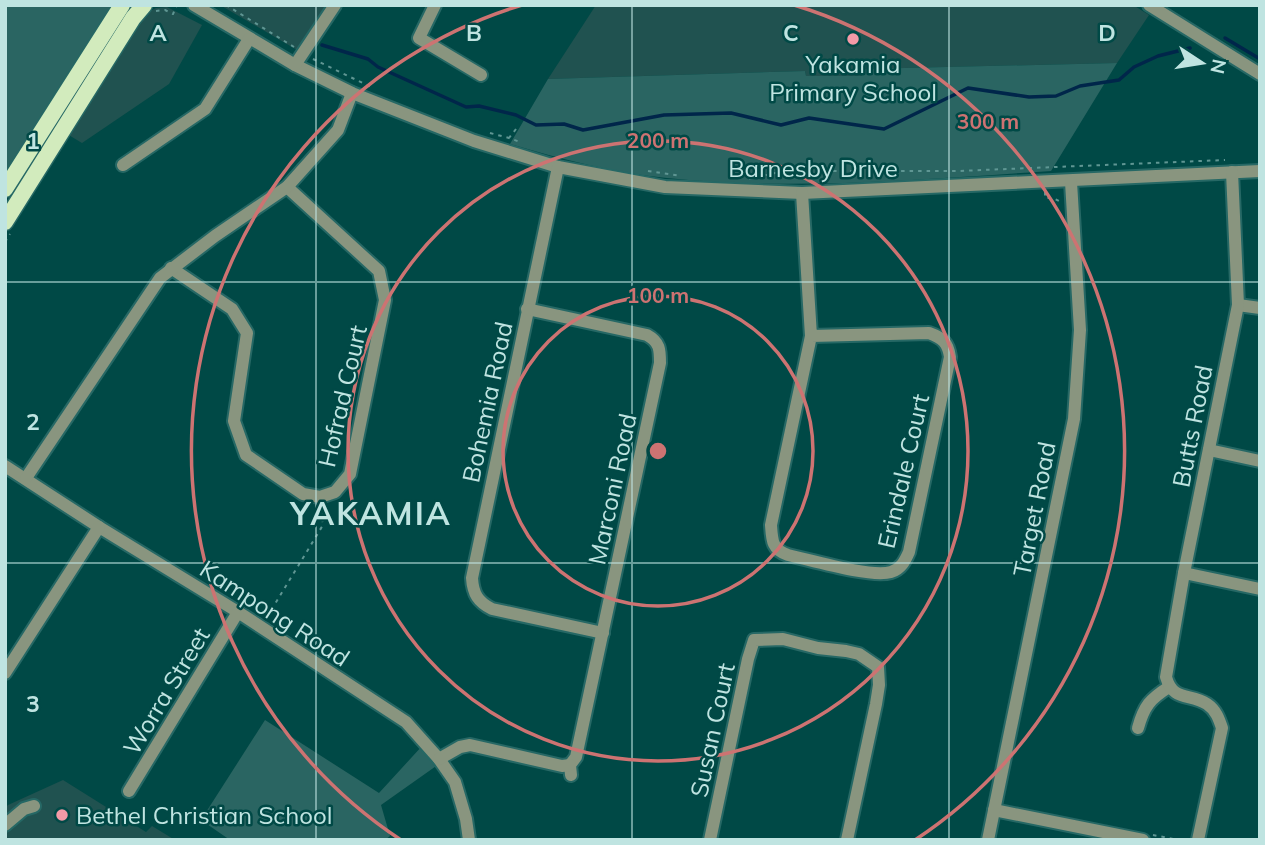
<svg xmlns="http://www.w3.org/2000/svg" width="1265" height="845" font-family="Mulish,sans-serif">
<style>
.built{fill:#205250}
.green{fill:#2a6562}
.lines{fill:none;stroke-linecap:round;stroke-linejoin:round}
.stream{stroke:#00264a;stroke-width:3.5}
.minor-casing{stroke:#266865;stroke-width:16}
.major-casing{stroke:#266865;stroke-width:19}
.path{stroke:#5f9693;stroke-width:2;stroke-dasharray:3.5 5;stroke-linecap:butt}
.minor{stroke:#89957f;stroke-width:12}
.major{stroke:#d2ebbd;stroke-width:16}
.grid{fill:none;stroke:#bfe4e1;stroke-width:2;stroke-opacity:0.55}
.ring{fill:none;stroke:#cd7372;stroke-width:3.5}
.poi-dot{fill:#f49aa7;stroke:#004946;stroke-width:2.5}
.labels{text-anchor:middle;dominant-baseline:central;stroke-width:5;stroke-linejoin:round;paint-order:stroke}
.poi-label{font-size:24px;fill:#bfe4e1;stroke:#004946}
.street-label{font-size:24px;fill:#bfe4e1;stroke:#004946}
.district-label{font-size:32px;font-weight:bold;letter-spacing:2px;fill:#bfe4e1;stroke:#004946}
.grid-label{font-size:23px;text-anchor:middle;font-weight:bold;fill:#bfe4e1;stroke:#004946;stroke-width:5;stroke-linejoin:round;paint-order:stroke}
.centre{fill:#cd7372;stroke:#004946;stroke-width:3.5}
.ring-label{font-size:21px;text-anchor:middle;font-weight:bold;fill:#cd7372;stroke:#004946;stroke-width:5;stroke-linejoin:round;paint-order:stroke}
</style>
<rect width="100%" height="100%" fill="#004946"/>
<g class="built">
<path d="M220,5H341L309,57Z"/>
<path d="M596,5H1133L1149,15L1117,63L864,69L863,76H806L805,71L548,79Z"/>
<path d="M167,7L202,25L169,84L82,143L67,134L144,14L156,8Z"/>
<path d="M63,780L146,832L152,826L175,840H5V808L8,805Z"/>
</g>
<g class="green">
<path d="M5,5H117L5,180Z"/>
<path d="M1117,63L1051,171C925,179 792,191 667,178C614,173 561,159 510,144L548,79L805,71L806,76H862L863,69Z"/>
<path d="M265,720L379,793L423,745L439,764L381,805L390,836L385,840H230L201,820Z"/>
</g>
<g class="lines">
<g class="stream">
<path d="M1225,38L1260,59"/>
<path d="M322,45L368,59L378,67L466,107L479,106L516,115L536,125L564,124L583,130L664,115L731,113L781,125L809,118L884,129L968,88L1029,97L1056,96L1080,86L1119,80L1134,67L1158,56L1190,48"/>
</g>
<defs>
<g id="minor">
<path d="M194,5L295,65L352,93L474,141L558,167L665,187L802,193L1260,171"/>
<path d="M435,5L419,38L481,75"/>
<path d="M1149,5L1260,74"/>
<path d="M295,65L335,5"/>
<path d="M123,165L205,109L249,39"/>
<path d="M558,167L472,578C473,594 478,602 492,609L603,633"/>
<path d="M802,193L811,336L771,525C772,540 772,550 788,555C811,560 871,578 891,572C901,569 905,561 909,552L950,357C948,343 943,338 929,333L811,336"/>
<path d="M171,268L232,309L247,333L234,421L246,455L303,494L320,497L335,492L350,474L385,300L379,271L287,187"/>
<path d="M1238,305L1260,308"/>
<path d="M527,309L647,335C660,342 660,350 660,363L576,757L570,765L571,775"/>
<path d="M1209,450L1260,461"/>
<path d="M5,466L99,527L238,612L406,722L439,759L455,782L466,819L469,840"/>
<path d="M26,478L160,278L215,236L287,187L338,130L352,93"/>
<path d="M1184,573L1260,589"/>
<path d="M5,673L99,527"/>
<path d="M1138,728C1144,706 1150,699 1169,687"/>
<path d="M439,759L460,747L470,745L562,766L570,765"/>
<path d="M129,791L238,612"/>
<path d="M994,810L1143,840"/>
<path d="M5,825L24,809L34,806"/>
<path d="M710,840L748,659L754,640L783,639L818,648L846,651L859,654L878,667L879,685L876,704L847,840"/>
<path d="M988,840L1074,419L1080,330L1071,182"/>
<path d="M1198,840L1222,728C1219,719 1216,710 1207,704C1190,693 1173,702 1166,677L1184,573L1238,305L1232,172"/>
</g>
<g id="major">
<path d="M5,189L122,5"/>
<path d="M5,222L133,18L144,5"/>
</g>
</defs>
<use href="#minor" class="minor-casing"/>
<use href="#major" class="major-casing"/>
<g class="path">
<path d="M226,5L294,47"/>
<path d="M156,11L165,10L173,14L177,5"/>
<path d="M313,59L371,87"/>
<path d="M516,129L509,138L520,142"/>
<path d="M490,133L509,138"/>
<path d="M648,171L681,176"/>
<path d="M749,179L784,171H958L1225,160"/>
<path d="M1045,192V198H1053L1061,202"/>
<path d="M5,242L10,234"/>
<path d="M267,617L323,525L321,509"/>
<path d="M1153,835L1179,840"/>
</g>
<use href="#minor" class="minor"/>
<use href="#major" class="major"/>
</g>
<path class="grid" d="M316,5V840M632,5V840M949,5V840M5,282H1260M5,563H1260"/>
<g class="ring">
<circle cx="658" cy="451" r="155"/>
<circle cx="658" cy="451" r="310"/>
<path d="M401 840A466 466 0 0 1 522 5M794 5A466 466 0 0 1 915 840"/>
</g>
<g class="poi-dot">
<circle cx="853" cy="39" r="7"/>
<circle cx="62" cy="815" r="7"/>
</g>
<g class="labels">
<g class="poi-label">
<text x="853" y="64">Yakamia<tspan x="853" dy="28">Primary School</tspan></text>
<text x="76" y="815" text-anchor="start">Bethel Christian School</text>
</g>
<g class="street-label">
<text x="813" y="168">Barnesby Drive</text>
<text transform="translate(342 396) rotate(-77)">Hofrad Court</text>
<text transform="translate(487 402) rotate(-78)">Bohemia Road</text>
<text transform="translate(1192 426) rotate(-79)">Butts Road</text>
<text transform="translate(903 471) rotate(-77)">Erindale Court</text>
<text transform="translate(612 489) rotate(-78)">Marconi Road</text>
<text transform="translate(1034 509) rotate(-79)">Target Road</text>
<text transform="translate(275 613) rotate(33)">Kampong Road</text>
<text transform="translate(166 691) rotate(-59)">Worra Street</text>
<text transform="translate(712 730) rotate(-78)">Susan Court</text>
</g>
<g class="district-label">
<text x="371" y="513">YAKAMIA</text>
</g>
</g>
<g class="grid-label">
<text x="158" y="41">A</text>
<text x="474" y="41">B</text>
<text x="791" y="41">C</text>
<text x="1107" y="41">D</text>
<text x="33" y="149">1</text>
<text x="33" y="430">2</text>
<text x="33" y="712">3</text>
</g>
<circle cx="658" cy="451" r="10" class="centre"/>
<g class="ring-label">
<text x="988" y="129">300 m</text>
<text x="658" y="148">200 m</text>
<text x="658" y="303">100 m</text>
</g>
<rect width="1265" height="845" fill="none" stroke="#bfe4e1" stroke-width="14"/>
<g transform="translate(1202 63) rotate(102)" stroke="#004946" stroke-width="5" paint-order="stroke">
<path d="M0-5L12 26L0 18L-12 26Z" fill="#bfe4e1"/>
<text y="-10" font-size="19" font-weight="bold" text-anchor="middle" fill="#bfe4e1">N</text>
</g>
</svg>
